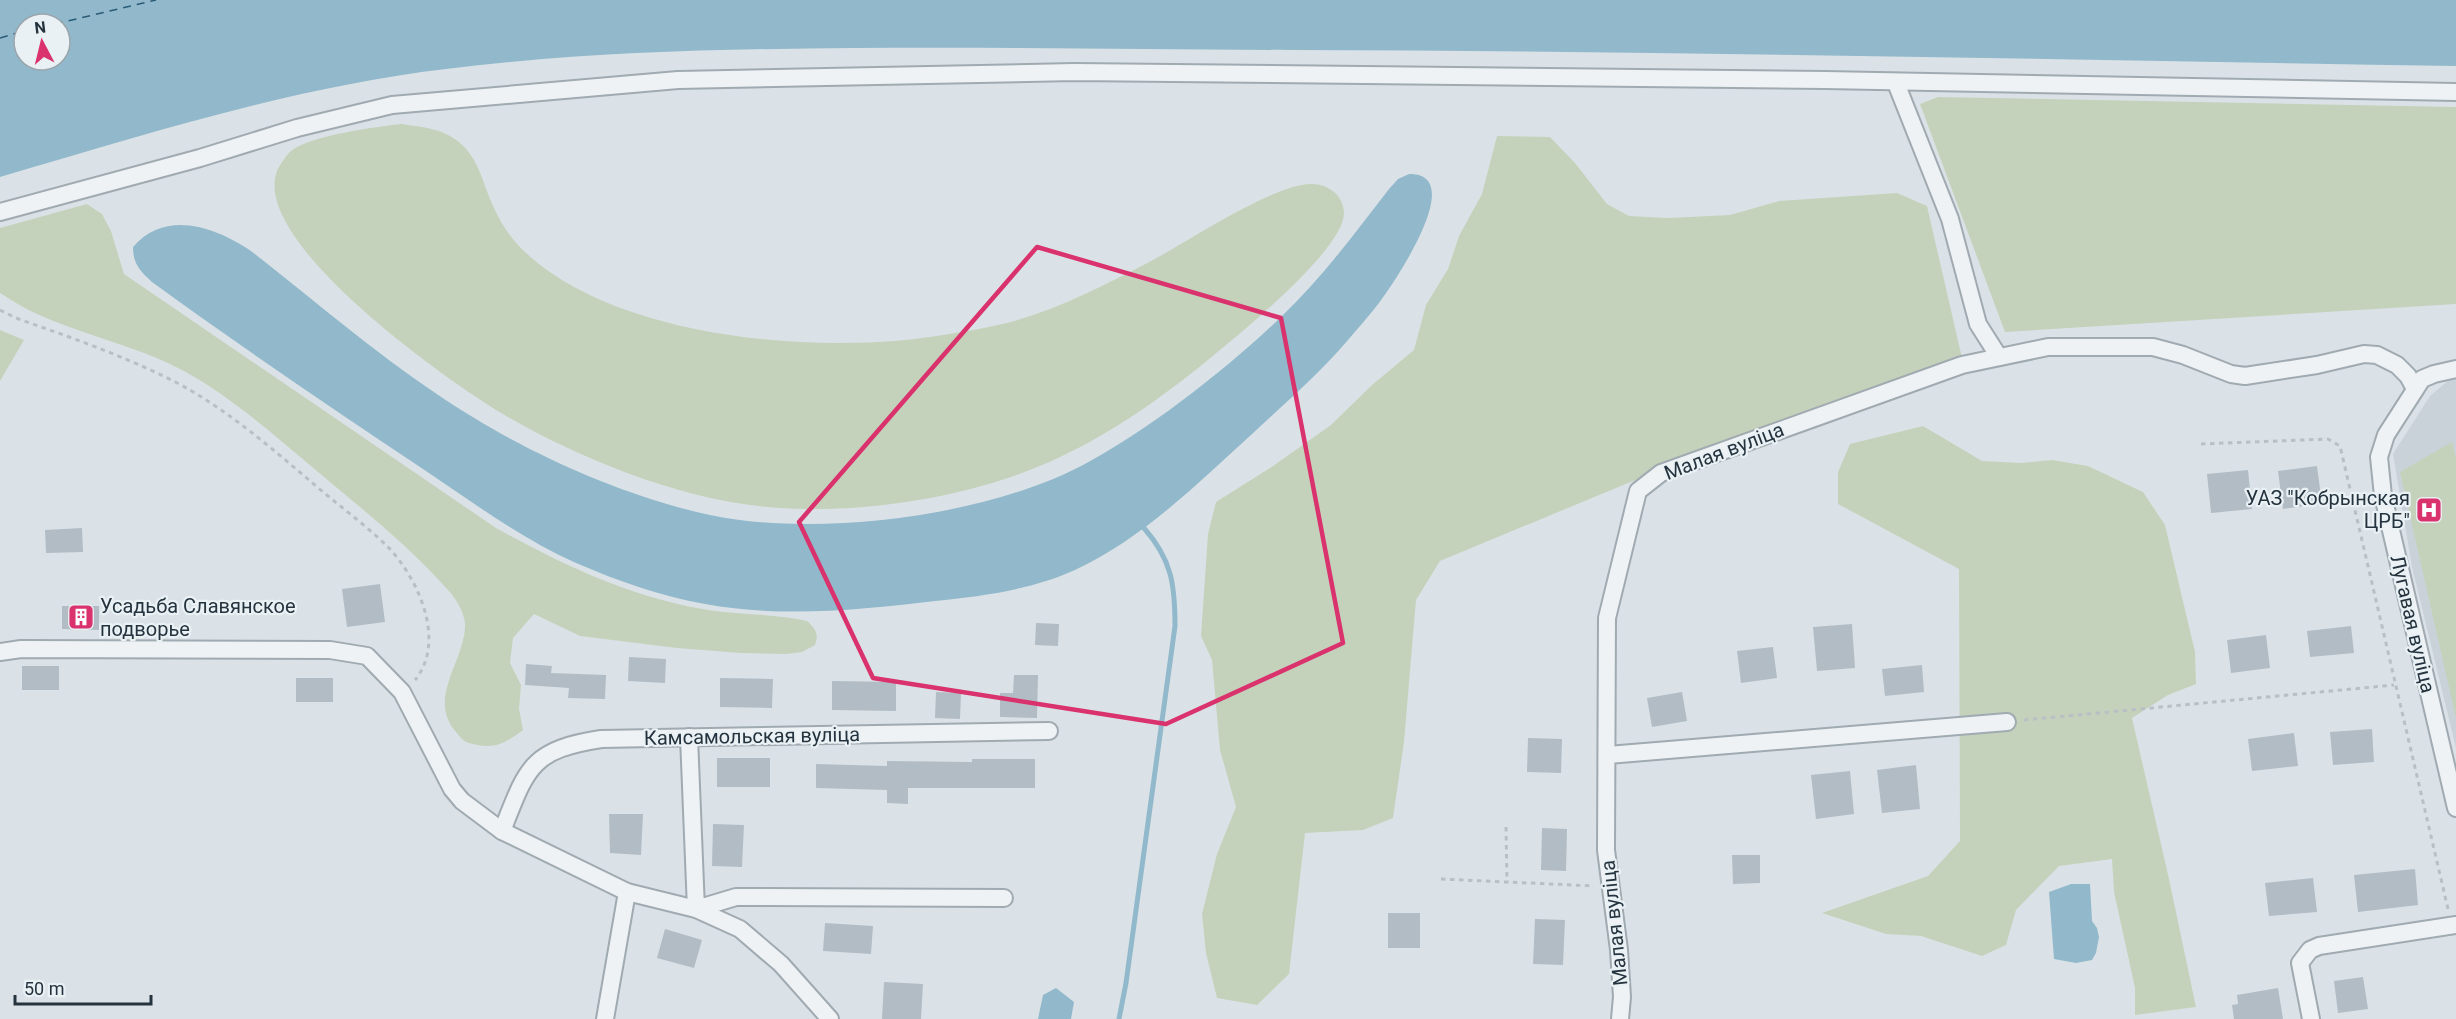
<svg xmlns="http://www.w3.org/2000/svg" width="2456" height="1019" font-family="Roboto,sans-serif">
<style>
.built{fill:#c9d2d9}
.green{fill:#c5d2bb}
.water{fill:#92b9cb;fill-rule:evenodd}
.lines{fill:none;stroke-linecap:round;stroke-linejoin:round}
.stream{stroke:#92b9cb;stroke-width:5}
.ferry{stroke:#2a5b76;stroke-width:1.5;stroke-dasharray:8 6;stroke-linecap:butt}
.building{fill:#b2bcc4}
.street-casing{stroke:#a0aab1;stroke-width:20}
.path{stroke:#b9c0c5;stroke-width:3;stroke-dasharray:4.5 4.5;stroke-linecap:butt}
.street{stroke:#eef2f5;stroke-width:16}
.marked{fill:none;stroke:#da326d;stroke-width:4.5;stroke-linejoin:round}
.labels{text-anchor:middle;dominant-baseline:central;stroke-width:4.5;stroke-linejoin:round;paint-order:stroke}
.street-label{font-size:20px;fill:#24333e;stroke:#eaf1f5}
.poi-label{font-size:20px;fill:#24333e;stroke:#eaf1f5;text-anchor:end}
</style>
<rect width="100%" height="100%" fill="#dbe2e7"/>
<path class="built" d="M2456,374V748L2412,567L2393,454L2430,396Z"/>
<g class="green">
<path d="M1938,97L2456,107V304L2005,332L1920,104Z"/>
<path d="M402,124C414,126 427,127 439,131C479,146 479,177 495,210C502,225 512,240 524,251C618,341 827,356 949,334C969,331 991,327 1011,322C1059,309 1107,284 1151,261C1187,242 1272,185 1310,184C1327,183 1344,195 1344,213C1344,250 1238,335 1208,360C1164,396 1112,433 1060,457C987,492 893,509 813,509C748,510 687,495 627,473C584,457 540,436 501,413C448,381 250,242 277,171C279,166 287,154 291,151C312,135 375,127 402,124Z"/>
<path d="M1497,136L1550,137L1575,163L1607,204L1629,216L1668,218L1730,215L1779,201L1897,193L1927,206L1962,358L1715,447L1440,561L1416,600L1404,742L1393,818L1363,830L1305,833L1289,974L1257,1005L1217,998L1206,953L1202,914L1217,854L1236,807L1220,750L1212,660L1201,636L1208,534L1216,502L1273,466L1331,425L1372,385L1414,350L1426,305L1448,269L1459,236L1482,194Z"/>
<path d="M87,204L102,214L111,231L124,274L496,528C565,566 636,600 715,611C746,615 777,614 807,621C816,629 819,634 815,645L802,652L787,654L741,653L677,648L580,636L534,614L513,638L510,663L521,685L519,709L523,730C504,744 494,750 469,743C463,741 460,737 456,732C426,698 466,660 465,624C464,611 455,597 446,588C408,545 362,509 318,472C275,436 233,398 184,371C139,347 90,337 44,317C29,311 14,302 0,293V228Z"/>
<path d="M0,330L24,340L0,381Z"/>
<path d="M1923,426L1982,461L2021,463L2052,460L2088,466L2143,492L2165,525L2195,652L2196,684L2168,695L2132,718L2169,879L2196,1007L2135,1015V988L2114,892L2112,859L2059,866L2016,910L2006,945L1982,956L1921,936L1886,934L1822,913L1928,876L1960,841L1959,569L1838,504V472L1850,444Z"/>
<path d="M2452,442L2456,459V718L2400,472Z"/>
</g>
<g class="water">
<path d="M0,0H2456V66C2067,60 1678,51 1289,50C1144,49 1000,47 855,48C718,49 582,52 446,69C294,87 147,134 0,177ZM24,24H60V60H24Z"/>
<path d="M1409,174C1469,173 1394,283 1379,303C1369,316 1358,328 1348,340C1319,374 1284,404 1251,435C1197,484 1142,539 1075,570C1031,590 982,596 935,601C860,610 780,618 705,604C660,596 618,581 576,563C520,538 471,501 420,467C330,407 240,346 152,282C140,271 133,264 133,247C166,209 215,227 251,251C324,308 396,371 476,419C543,460 634,499 710,515C817,538 987,516 1083,465C1149,430 1227,369 1281,317C1321,279 1355,233 1389,189L1398,179Z"/>
<path d="M2071,884H2090L2092,921L2097,928L2099,937L2096,953L2092,960L2076,963L2054,959L2049,892Z"/>
<path d="M1056,988L1074,1002L1071,1019H1038L1043,995Z"/>
</g>
<g class="lines">
<path class="stream" d="M1119,1019L1126,983L1175,626C1175,585 1172,560 1144,528"/>
<g class="ferry">
<path d="M55,24L156,0"/>
<path d="M0,38L24,31"/>
</g>
</g>
<g class="building">
<path d="M2317,466L2322,504L2283,509L2278,471Z"/>
<path d="M2248,470L2252,509L2211,513L2207,474Z"/>
<path d="M82,528L83,552L46,553L45,530Z"/>
<path d="M380,584L385,622L347,627L342,589Z"/>
<path d="M62,606H99V630L62,629Z"/>
<path d="M1036,623L1059,624L1058,646L1035,645Z"/>
<path d="M1852,624L1855,668L1817,671L1813,627Z"/>
<path d="M2351,626L2354,653L2310,657L2307,631Z"/>
<path d="M2266,635L2270,668L2231,673L2227,640Z"/>
<path d="M1773,647L1777,678L1741,683L1737,651Z"/>
<path d="M629,657L666,659L665,683L628,681Z"/>
<path d="M526,664L552,666L551,673L606,675L605,699L568,698L569,688L525,685Z"/>
<path d="M1922,665L1924,692L1885,696L1882,669Z"/>
<rect x="22" y="666" width="37" height="24"/>
<path d="M1014,675H1038L1037,718L1000,717V693H1013Z"/>
<rect x="296" y="678" width="37" height="24"/>
<path d="M720,678L773,679L772,708L720,707Z"/>
<path d="M832,681L896,682V711L832,710Z"/>
<path d="M936,692L961,693L960,719L935,718Z"/>
<path d="M1682,692L1687,721L1652,727L1647,698Z"/>
<path d="M2372,729L2374,762L2333,765L2330,732Z"/>
<path d="M2294,733L2298,766L2252,771L2248,739Z"/>
<path d="M1528,738L1562,739L1561,773L1527,772Z"/>
<rect x="717" y="758" width="53" height="29"/>
<path d="M972,759H1035V788H908V804L887,803V790L816,788V764L887,766V761L972,762Z"/>
<path d="M1916,765L1920,809L1882,813L1877,770Z"/>
<path d="M1850,771L1854,814L1816,819L1811,775Z"/>
<path d="M609,814H643L641,855L610,853Z"/>
<path d="M713,824L744,825L742,867L712,866Z"/>
<path d="M1542,828L1567,829L1566,871L1541,870Z"/>
<path d="M1732,855H1760V883L1733,884Z"/>
<path d="M2415,869L2418,905L2358,912L2354,875Z"/>
<path d="M2313,878L2317,912L2269,916L2265,883Z"/>
<rect x="1388" y="913" width="32" height="35"/>
<path d="M1535,919L1565,920L1563,965L1533,964Z"/>
<path d="M825,923L873,926L871,954L823,951Z"/>
<path d="M665,929L702,940L694,968L657,958Z"/>
<path d="M2363,977L2368,1009L2338,1013L2334,981Z"/>
<path d="M884,982L923,984L921,1019H882Z"/>
<path d="M2278,988L2283,1019H2234L2232,1005L2238,1004L2237,995Z"/>
</g>
<g class="lines">
<defs>
<g id="street">
<path d="M1896,83L1950,219L1978,324L1999,357"/>
<path d="M0,212L200,158L297,128L392,105L678,80L1074,72L1825,80L2456,92"/>
<path d="M2456,369L2434,374L2422,379L2386,435L2379,457L2383,496L2456,808"/>
<path d="M0,652L21,649L330,650L367,656L402,692L452,789L462,801L502,831L627,892L696,909L740,929L781,964L830,1019"/>
<path d="M689,737L696,909L736,897L1004,898"/>
<path d="M1608,755L2007,722"/>
<path d="M502,831C527,768 530,750 601,739L1049,731"/>
<path d="M605,1019L627,892"/>
<path d="M1620,1019L1622,997L1619,950L1606,850L1607,618L1638,491L1661,473L1962,365L2048,347H2153L2183,355L2231,374L2245,376L2317,365L2364,354L2377,355L2397,365L2408,376L2415,389"/>
<path d="M2311,1019L2300,963L2310,950L2319,946L2456,925"/>
</g>
</defs>
<use href="#street" class="street-casing"/>
<g class="path">
<path d="M0,310L16,318C72,338 128,357 181,385C227,410 269,446 309,480C334,502 362,522 386,545C418,577 447,641 415,680"/>
<path d="M2201,444L2328,439L2340,446L2448,909"/>
<path d="M2024,720L2394,685"/>
<path d="M1506,827L1507,882"/>
<path d="M1441,879L1594,886"/>
</g>
<use href="#street" class="street"/>
</g>
<path class="marked" d="M1037,247L1281,318L1343,643L1166,724L873,678L799,522Z"/>
<defs>
<symbol id="hospital-square" viewBox="-11 -11 22 22"><rect x="-9" y="-9" width="18" height="18" rx="4" fill="#da326d" stroke="#eaf1f5"/><path d="M-5-5h3v3.5h4V-5h3V5h-3V1.5h-4V5h-3Z" fill="#fff"/></symbol>
<symbol id="building-square" viewBox="-11 -11 22 22"><rect x="-9" y="-9" width="18" height="18" rx="4" fill="#da326d" stroke="#eaf1f5"/><path d="M-4-6H4V6H1V3H-1V6H-4ZM-2.5-4.3h1.7v1.8h-1.7ZM.8-4.3h1.7v1.8H.8ZM-2.5-1h1.7V.8h-1.7ZM.8-1h1.7V.8H.8Z" fill="#fff"/></symbol>
</defs>
<g fill-rule="evenodd">
<use href="#hospital-square" x="2414" y="495" width="30" height="30"/>
<use href="#building-square" x="66" y="602" width="30" height="30"/>
</g>
<g class="labels">
<g class="street-label">
<text transform="translate(1724 451) rotate(-21)">Малая вуліца</text>
<text transform="translate(2413 624) rotate(77)">Лугавая вуліца</text>
<text transform="translate(752 736) rotate(-1)">Камсамольская вуліца</text>
<text transform="translate(1614 923) rotate(-96)">Малая вуліца</text>
</g>
<g class="poi-label">
<text x="2410" y="498">УАЗ "Кобрынская<tspan x="2410" dy="23">ЦРБ"</tspan></text>
<text x="100" y="606" text-anchor="start">Усадьба Славянское<tspan x="100" dy="23">подворье</tspan></text>
</g>
</g>
<g transform="translate(42 42) rotate(353)"><circle r="28" fill="#eaf1f5" stroke="#9ba5ac" stroke-width="1.5"/>
<path d="M0-4.5L10 22L0 15L-10 22Z" fill="#da326d"/>
<text y="-9" font-size="16" font-weight="bold" text-anchor="middle" fill="#24333e">N</text>
</g>
<path d="M15 995v9h136v-9" fill="none" stroke="#24333e" stroke-width="3"/>
<text x="24" y="995" font-size="18" fill="#24333e" stroke="#eaf1f5" stroke-width="4.5" paint-order="stroke">50 m</text>
</svg>
